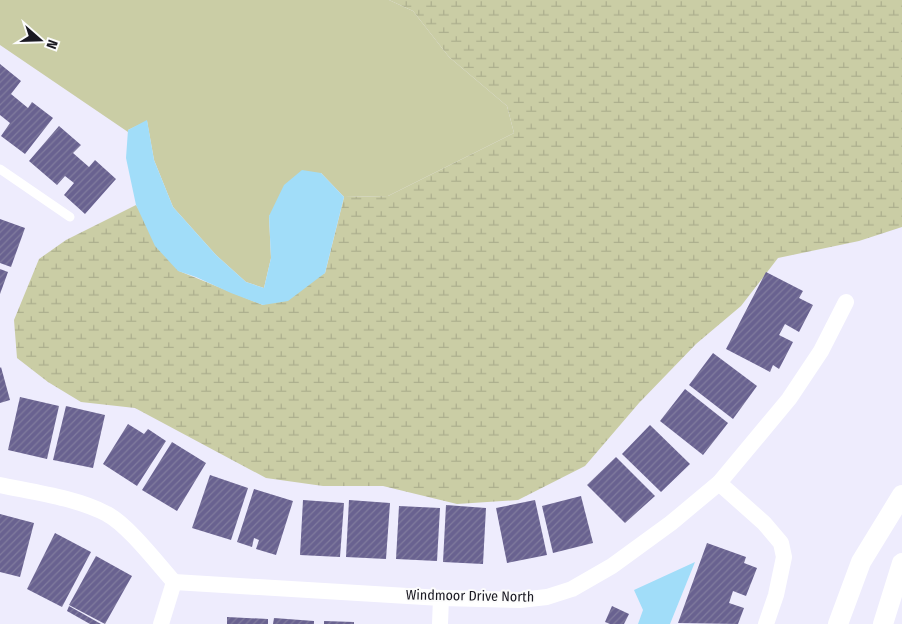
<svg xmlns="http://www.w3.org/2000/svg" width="902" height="624" font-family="'Fira Sans Condensed',sans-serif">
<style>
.green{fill:#cacda5}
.wetland{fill:url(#wetland-marsh)}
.water{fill:#a1ddf9}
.building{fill:url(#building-hatch)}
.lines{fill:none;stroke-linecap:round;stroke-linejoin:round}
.service{stroke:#fff;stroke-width:9}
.minor{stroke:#fff;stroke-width:16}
.tertiary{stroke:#fff;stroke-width:20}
.labels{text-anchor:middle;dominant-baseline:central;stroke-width:4;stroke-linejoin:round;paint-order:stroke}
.street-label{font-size:14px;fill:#1a1922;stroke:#fcfcfc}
</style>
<defs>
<pattern id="wetland-marsh" width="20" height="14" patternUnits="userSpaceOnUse" patternTransform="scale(1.25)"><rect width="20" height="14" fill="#cacda5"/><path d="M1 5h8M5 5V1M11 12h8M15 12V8" fill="none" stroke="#adaf8e"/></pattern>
<pattern id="building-hatch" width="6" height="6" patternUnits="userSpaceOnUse" patternTransform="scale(1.25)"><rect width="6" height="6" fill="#696290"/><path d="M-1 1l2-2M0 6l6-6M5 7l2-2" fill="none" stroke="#817c9e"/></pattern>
</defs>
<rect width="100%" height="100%" fill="#eeecfd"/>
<path class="green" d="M0,0H389L413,11L449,57L507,106L514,133L388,196L344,197L321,173L269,216L271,258L264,288L246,282L216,255L173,207L154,160L147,121L128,130V132L0,45Z"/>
<path class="wetland" d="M389,0H902V227L859,241L778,258L741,306L696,344L639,403L585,466L518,500L457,504L383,486H323L266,478L135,408L81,402L48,382L17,358L14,320L39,259L66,240L136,205L179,271L263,305L325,273L344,197L388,196L514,133L507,106L449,57L413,11Z"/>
<g class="water">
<path d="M147,120L154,160L173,207L216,255L246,282L264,288L271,258L269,216L284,185L302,170L321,173L344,197L325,273L288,301L263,305L231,293L196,277L178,271L155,246L136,205L126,158L128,130Z"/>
<path d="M695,562L670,624H638L643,610L634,590Z"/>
</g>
<g class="building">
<path d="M0,64L21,81L11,94L28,108L32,102L53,118L25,154L1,136L10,123L0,115Z"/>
<path d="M59,126L81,145L73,153L89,167L95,160L116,179L85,214L64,195L74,183L65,176L57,185L29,161Z"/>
<path d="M0,219L25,228L11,267L0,263Z"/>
<path d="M0,269L8,272L0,294Z"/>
<path d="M766,272L803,291L799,298L813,305L799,332L785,324L779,335L793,342L779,369L773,365L770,372L726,349Z"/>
<path d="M713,353L757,386L733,419L689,385Z"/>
<path d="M1,367L10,400L0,403V368Z"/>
<path d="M685,389L728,423L703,455L660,421Z"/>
<path d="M20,397L59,406L47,459L8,450Z"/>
<path d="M66,406L105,415L93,468L53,460Z"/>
<path d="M128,424L144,434L148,429L166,441L137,486L103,464Z"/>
<path d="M650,425L690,464L661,492L622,454Z"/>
<path d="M172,442L206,463L177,511L142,490Z"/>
<path d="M616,457L655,496L625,523L587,485Z"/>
<path d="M210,475L248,488L231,540L192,528Z"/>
<path d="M254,489L293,501L276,555L256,549L259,540L254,538L252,547L237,542Z"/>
<path d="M581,496L593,543L553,553L542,506Z"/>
<path d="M303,500L344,503L340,557L300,555Z"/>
<path d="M349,500L390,503L386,559L346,557Z"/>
<path d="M535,500L547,555L507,563L496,508Z"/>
<path d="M446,505L486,508L483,564L443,562Z"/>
<path d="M399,506L440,508L437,561L396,559Z"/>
<path d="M0,514L34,523L20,577L0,572Z"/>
<path d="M55,533L91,552L62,607L27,589Z"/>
<path d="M707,543L746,557L744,563L757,568L746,596L733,591L729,603L744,608L738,624L678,623Z"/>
<path d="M96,556L132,576L105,624L69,605Z"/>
<path d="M69,606L101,624H90L67,611Z"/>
<path d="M612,606L629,614L624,624H610L605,622Z"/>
<path d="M227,617L268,619V624H227Z"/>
<path d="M274,618L314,621V624H273Z"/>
<path d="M324,621L354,622V624H324Z"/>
</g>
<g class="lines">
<path class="service" d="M0,169L70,217"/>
<g class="minor">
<path d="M719,483L764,523L781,543L784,557L776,595L766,624"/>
<path d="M0,485C33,492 77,498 107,514C127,524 158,564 174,582"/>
<path d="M174,582L441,598L520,600L547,597L572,589L612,566L671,523L719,483L789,399L821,351L846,302"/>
<path d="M161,624L174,582"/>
<path d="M440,624L441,598"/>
</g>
<g class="tertiary">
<path d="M838,624L861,562L902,495"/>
<path d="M883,624L902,563"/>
</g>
</g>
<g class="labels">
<g class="street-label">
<text transform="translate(470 596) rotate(1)">Windmoor Drive North</text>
</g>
</g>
<g transform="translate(40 40) rotate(110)" stroke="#fcfcfc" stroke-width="4" paint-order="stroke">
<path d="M0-4L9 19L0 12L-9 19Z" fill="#1a1922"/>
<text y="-8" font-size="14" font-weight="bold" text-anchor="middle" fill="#1a1922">N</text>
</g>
</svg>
